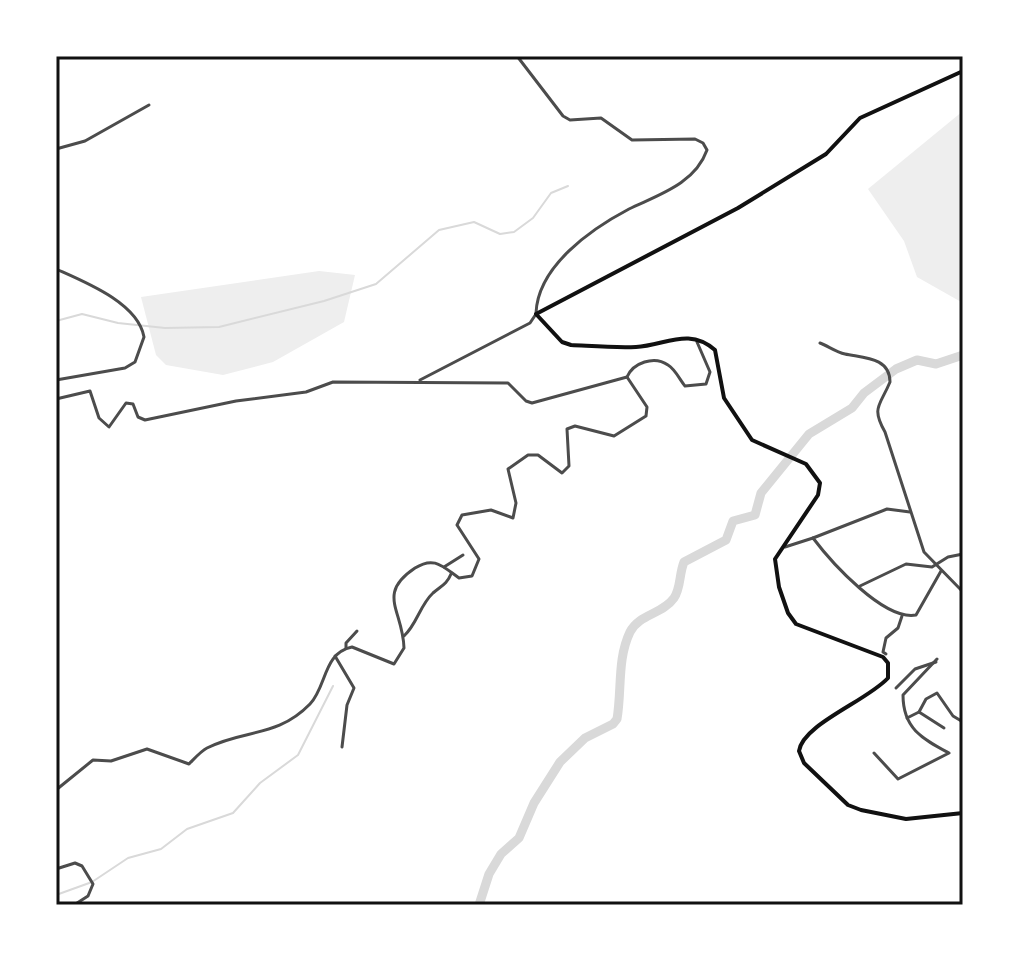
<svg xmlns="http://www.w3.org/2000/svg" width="1019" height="961" font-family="'PT Sans Narrow',sans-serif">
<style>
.green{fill:#eee}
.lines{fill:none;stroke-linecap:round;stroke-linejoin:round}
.stream{stroke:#d9d9d9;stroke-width:2}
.river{stroke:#d9d9d9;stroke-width:9}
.minor{stroke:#4c4c4c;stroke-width:3}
.tertiary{stroke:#4c4c4c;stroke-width:3}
.secondary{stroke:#111;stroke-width:4}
.neatline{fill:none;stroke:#111;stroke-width:3}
</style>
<rect width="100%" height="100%" fill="#fff"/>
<g class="green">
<path d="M963,111V303L917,277L904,241L868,189Z"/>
<path d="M319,271L355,275L344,322L273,362L223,375L166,365L156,355L141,297Z"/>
</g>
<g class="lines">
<g class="stream">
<path d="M56,321L82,314L118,323L165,328L219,327L324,301L376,284L439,230L474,222L500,234L514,232L533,218L551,193L568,186"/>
<path d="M56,895L92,882L128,858L161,849L187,829L233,813L260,783L298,755L333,686"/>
</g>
<path class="river" d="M479,905L489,874L501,854L519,838L534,803L560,762L585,738L613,724L617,719C622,690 617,659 630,632C639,614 663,614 674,598C681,588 679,574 684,562L726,540L733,521L755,515L761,493L809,434L852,408L864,393L896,369L917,360L936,364L963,355"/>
<g class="minor">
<path d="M517,56L563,116L570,120L601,118L632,140L695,139L703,143L707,150C695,184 658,195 629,209C591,229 538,266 536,313"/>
<path d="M56,149L85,141L149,105"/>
<path d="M820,343C828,346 836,352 845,354C863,358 890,357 890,382C880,406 871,407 885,432L924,552L963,592"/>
<path d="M420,380L530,323L536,314"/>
<path d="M56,399L90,391L99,418L109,427L126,403L133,404L138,417L145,420L236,401L306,392L333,382L508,383L526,401L532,403L627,377"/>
<path d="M813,538L887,509L910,512"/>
<path d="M785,547L813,538C831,562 884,621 916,615L941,571"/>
<path d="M444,567L463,555"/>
<path d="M860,586L906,564L932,567L948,557L963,554"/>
<path d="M404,636C417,624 420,605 433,593C441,586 447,584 451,574"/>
<path d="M346,648V643L357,631"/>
<path d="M886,654L883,652L886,638L898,628L902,616"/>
<path d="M335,656L354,688L347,705L342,747"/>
<path d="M896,688L915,669L936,662"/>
<path d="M919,712L926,699L937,693L953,716L963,722"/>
<path d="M907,718L919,712L944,728"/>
<path d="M874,753L898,779L949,753C923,739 903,729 903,695L937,659"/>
<path d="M56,790L93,760L111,761L147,749L189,764C194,759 201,751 207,748C244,729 277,738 310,704C327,686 323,653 352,647L394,664L404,648C403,610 376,594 415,568C434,556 442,566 459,578L472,576L479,559L457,525L462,515L491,510L513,518L516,503L508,469L528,455H538L562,473L569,466L567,429L575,426L614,436L646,416L647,407L627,377C633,363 654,355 668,365C675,369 680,380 685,386L706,384L710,372L697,342"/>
<path d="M56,869L75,863L82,866L93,884L88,896L74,905"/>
</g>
<path class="tertiary" d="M56,269C85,282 138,303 144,337L135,362L125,368L56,380"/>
<path class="secondary" d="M963,71L860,118L826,154L738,208L536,314L562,342L571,345C592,346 614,348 636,347C666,345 689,327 715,350L724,398L752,440L806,464L820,483L818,495L775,559L779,587L788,613L796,624L883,657L888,663V678C867,701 803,724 799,751L804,763L848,805L861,810L906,819L963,813"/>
</g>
<rect width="1019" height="961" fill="none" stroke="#ffffff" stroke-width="116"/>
<rect x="58" y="58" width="903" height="845" class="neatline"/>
</svg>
